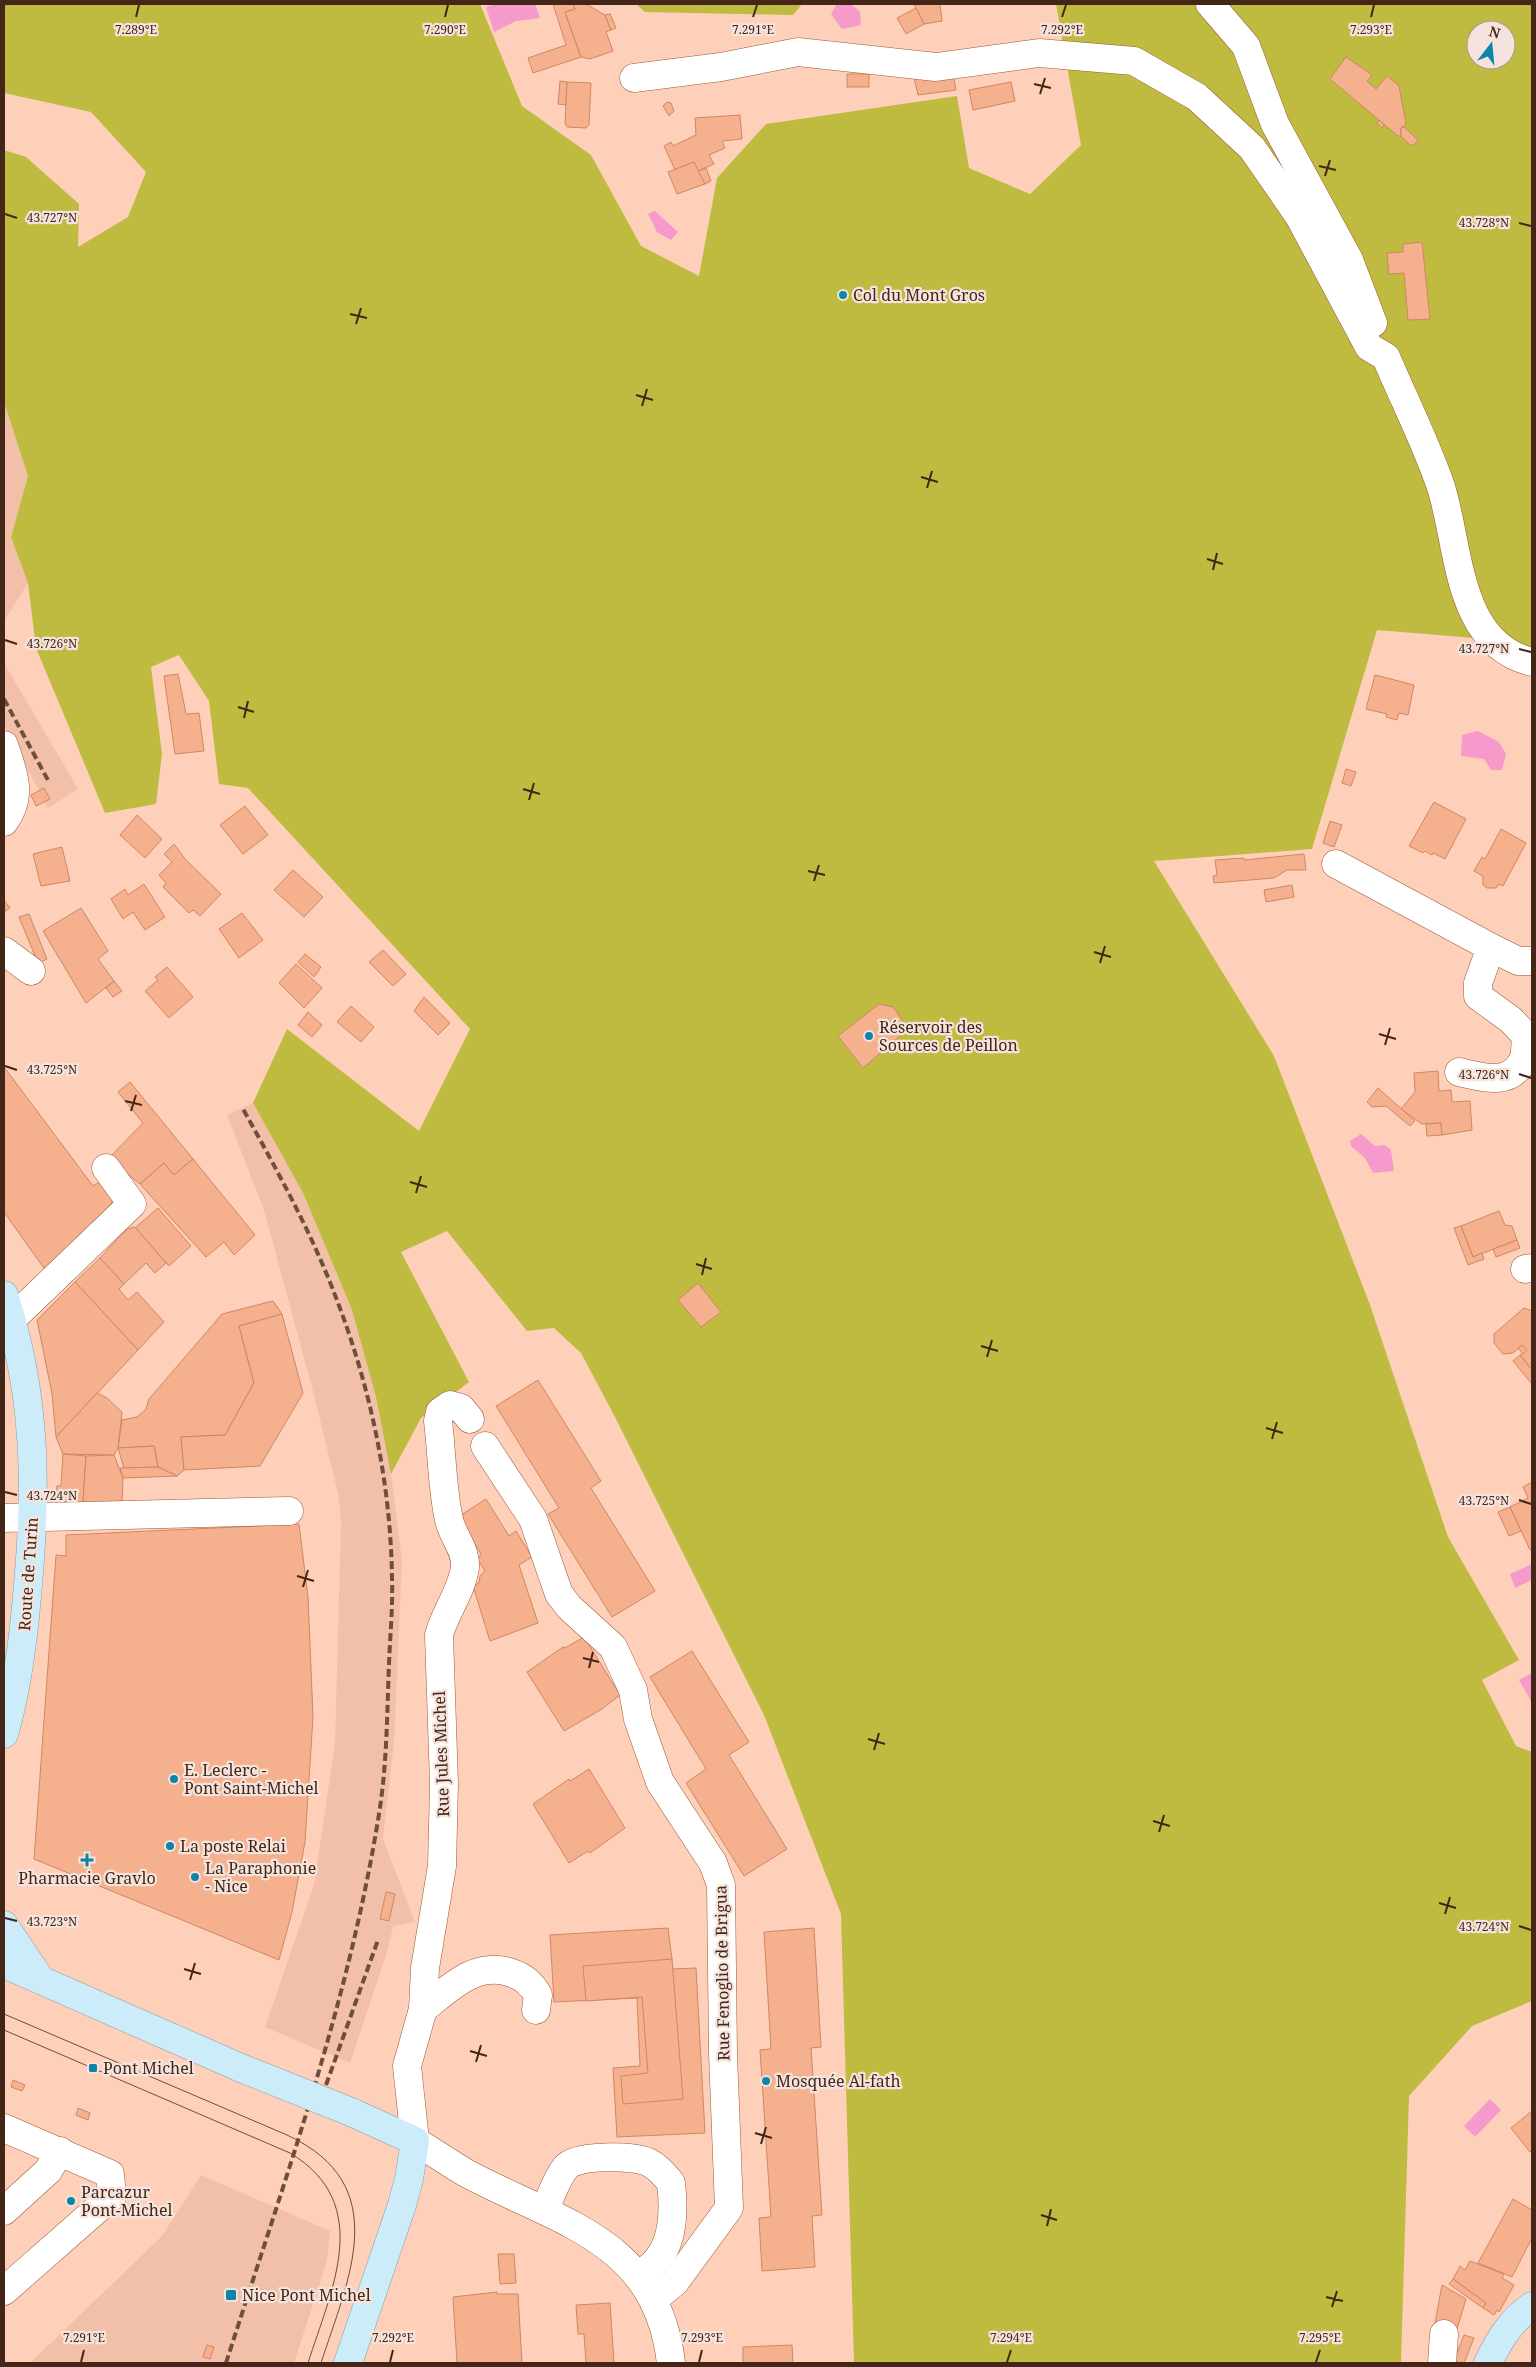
<svg xmlns="http://www.w3.org/2000/svg" width="1536" height="2367" font-family="'Noto Serif',serif">
<style>
.built{fill:#f2c0a8}
.green{fill:#bfbb40;fill-rule:evenodd}
.water{fill:#f59aca}
.building{fill:#f5b08e;stroke:#cf8763}
.lines{fill:none;stroke-linecap:round;stroke-linejoin:round}
.minor-casing{stroke:#9c5835;stroke-width:29}
.major-casing{stroke:#879ea8;stroke-width:29}
.minor{stroke:#fff;stroke-width:28}
.major{stroke:#cdecfa;stroke-width:28}
.tram{stroke:#6f4e3d;stroke-width:1}
.rail{stroke:#6f4e3d;stroke-width:4;stroke-dasharray:8 4;stroke-linecap:butt}
.major-bridge-casing{stroke:#879ea8;stroke-width:29;stroke-linecap:butt}
.major-bridge{stroke:#cdecfa;stroke-width:28}
.ticks{fill:none;stroke:#432617;stroke-width:2}
.poi-dot{fill:#0f84aa;stroke:#f4e4dd;stroke-width:2}
.labels{text-anchor:middle;dominant-baseline:central;stroke-width:4.5;stroke-linejoin:round;paint-order:stroke}
.poi-label{font-size:16px;fill:#432617;stroke:#f4e4dd;text-anchor:start}
.street-label{font-size:16px;fill:#432617;stroke:#f4e4dd}
.ticks-label{font-size:12px;text-anchor:middle;fill:#432617;stroke:#f4e4dd;stroke-width:4.5;stroke-linejoin:round;paint-order:stroke}
</style>
<rect width="100%" height="100%" fill="#fed0b9"/>
<g class="built">
<path d="M4,402L28,476L11,537L28,583L4,621Z"/>
<path d="M4,663L78,789L48,808L4,725Z"/>
<path d="M253,1103L303,1193L352,1310L376,1397L391,1474L402,1560L394,1742L383,1839L415,1922L393,1926L387,1952L350,2063L265,2027L314,1885L335,1744L341,1525L339,1498L315,1399L264,1210L227,1115Z"/>
<path d="M201,2175L330,2231L327,2261L294,2363H30L162,2236Z"/>
</g>
<g class="green">
<path d="M4,4H480L522,106L591,155L641,246L699,276L717,178L766,124L957,96L969,168L1030,194L1081,145L1056,4H1532V668L1486,639L1377,630L1312,849L1154,861L1274,1056L1370,1305L1448,1537L1519,1660L1482,1680L1516,1746L1532,1752V2001L1472,2026L1409,2096L1401,2363H854L841,1914L764,1715L615,1417L581,1353L554,1328L527,1331L447,1231L401,1252L469,1382L421,1418L391,1474L376,1397L352,1310L303,1193L253,1103L287,1029L419,1131L470,1029L248,788L219,784L209,701L179,655L151,667L162,754L156,804L105,813L36,648L28,583L11,537L28,476L4,402V150L26,157L79,204L78,247L128,217L146,172L91,112L4,93ZM1476,30H1506V60H1476Z"/>
<path d="M636,4H802L793,15L645,12Z"/>
</g>
<g class="water">
<path d="M496,4H535L540,18L516,21L494,32L486,7Z"/>
<path d="M837,4H851L860,12L861,25L842,29L831,14Z"/>
<path d="M655,211L678,232L671,240L657,232L648,214Z"/>
<path d="M1478,731L1499,742L1506,754L1502,770H1491L1484,759L1461,756L1462,735Z"/>
<path d="M1361,1134L1375,1146L1385,1145L1391,1150L1394,1171L1373,1173L1365,1158L1351,1146L1350,1141Z"/>
<path d="M1532,1564V1580L1515,1588L1510,1574Z"/>
<path d="M1532,1673V1703L1519,1680Z"/>
<path d="M1490,2099L1501,2110L1475,2137L1464,2126Z"/>
</g>
<g class="building">
<path d="M553,4H573L575,9L565,12L581,57L533,73L528,58L566,45Z"/>
<path d="M573,4H586L605,15L611,30L606,32L613,51L590,59L581,57L565,12L575,9Z"/>
<path d="M914,4H940L942,21L924,24Z"/>
<path d="M916,8L924,24L906,34L897,18Z"/>
<path d="M610,14L616,28L611,30L605,15Z"/>
<path d="M1346,57L1372,75L1367,81L1376,89L1387,76L1399,86L1406,124L1401,128V136H1398L1330,79Z"/>
<rect x="847" y="74" width="22" height="13"/>
<path d="M953,74L956,90L918,95L914,77Z"/>
<path d="M560,81L567,82L566,105L558,104Z"/>
<path d="M567,82L591,83L589,125L586,128L567,127L565,123Z"/>
<path d="M1011,82L1015,101L973,110L969,90Z"/>
<path d="M667,102L671,103L674,111L669,116L663,106Z"/>
<path d="M740,115L742,139L722,141L725,148L709,155L714,164L698,171L694,162L675,170L664,146L671,142L673,146L696,135L695,118Z"/>
<path d="M1379,120L1384,125L1382,128L1377,123Z"/>
<path d="M1404,127L1418,140L1414,145H1410L1401,136V128Z"/>
<path d="M694,162L705,184L677,194L668,172Z"/>
<path d="M706,168L711,181L705,184L698,171Z"/>
<path d="M1422,242L1430,319L1408,320L1404,273L1389,274L1387,253L1403,252V244Z"/>
<path d="M178,674L186,714L199,713L204,751L175,754L164,676Z"/>
<path d="M1375,675L1414,685L1408,715L1399,713L1397,720L1386,717L1387,714L1366,709Z"/>
<path d="M1346,769L1356,772L1351,786L1342,783Z"/>
<path d="M44,788L50,799L36,806L31,795Z"/>
<path d="M1434,802L1466,819L1445,859L1433,853L1432,855L1425,851L1423,853L1409,846Z"/>
<path d="M245,806L268,835L243,854L220,825Z"/>
<path d="M137,815L162,839L145,858L120,835Z"/>
<path d="M1330,821L1342,825L1334,847L1323,843Z"/>
<path d="M1501,829L1526,843L1503,886L1499,884L1496,888H1487L1483,885V876L1474,871L1482,857L1485,859Z"/>
<path d="M174,844L186,860L221,894L200,916L193,910L189,913L163,887L166,883L159,875L172,862L164,854Z"/>
<path d="M62,847L70,881L41,886L33,854Z"/>
<path d="M1304,854L1306,870H1287L1274,878L1214,883L1213,876L1217,875L1215,860L1244,858V860Z"/>
<path d="M293,870L323,897L304,917L274,890Z"/>
<path d="M144,884L165,917L145,930L133,912L123,919L111,899L125,889L128,895Z"/>
<path d="M1292,885L1294,897L1266,902L1264,890Z"/>
<path d="M4,900L10,908L4,912Z"/>
<path d="M81,908L108,951L98,959L114,981L86,1003L43,931Z"/>
<path d="M242,913L263,940L239,958L219,929Z"/>
<path d="M29,914L47,959L38,963L19,917Z"/>
<path d="M383,950L406,974L393,986L369,962Z"/>
<path d="M305,954L321,967L314,977L298,962Z"/>
<path d="M296,964L322,988L304,1008L279,983Z"/>
<path d="M167,967L193,997L169,1018L145,991L158,980L155,977Z"/>
<path d="M114,981L122,991L113,997L106,988Z"/>
<path d="M424,997L450,1023L438,1035L414,1011Z"/>
<path d="M879,1004L893,1007L904,1023L901,1035L863,1068L838,1036Z"/>
<path d="M351,1006L374,1027L361,1042L337,1022Z"/>
<path d="M308,1012L322,1025L312,1037L298,1025Z"/>
<path d="M4,1067L93,1186L104,1179L113,1199L111,1205L46,1271L4,1212Z"/>
<path d="M1438,1071L1439,1091L1451,1090L1452,1102L1470,1101L1472,1130L1442,1135L1441,1123L1422,1124L1401,1109L1415,1092L1414,1073Z"/>
<path d="M130,1082L193,1159L174,1175L164,1163L140,1184L109,1158L143,1123L118,1092Z"/>
<path d="M1378,1088L1415,1121L1410,1126L1386,1106L1372,1107L1367,1102Z"/>
<path d="M1441,1123L1442,1135L1427,1136L1426,1124Z"/>
<path d="M193,1159L255,1235L234,1255L224,1242L206,1257L140,1184L164,1163L174,1175Z"/>
<path d="M158,1208L191,1246L169,1266L135,1228Z"/>
<path d="M1499,1211L1505,1225L1512,1226L1517,1240L1473,1257L1461,1226Z"/>
<path d="M1461,1226L1473,1257L1482,1253L1484,1259L1468,1265L1454,1228Z"/>
<path d="M135,1227L166,1263L155,1273L146,1263L124,1284L100,1258L127,1229Z"/>
<path d="M1517,1240L1520,1248L1496,1257L1493,1249Z"/>
<path d="M100,1258L124,1284L119,1289L128,1300L137,1292L164,1322L138,1350L75,1282Z"/>
<path d="M75,1282L138,1350L56,1437L52,1394L37,1320Z"/>
<path d="M698,1283L721,1312L701,1327L678,1300Z"/>
<path d="M273,1301L282,1314L239,1326L254,1383L225,1435L181,1437L184,1470L177,1476L158,1467L154,1446L118,1448L122,1420L137,1417L146,1409L149,1399L222,1314Z"/>
<path d="M1524,1308L1532,1311V1370L1520,1355L1527,1350L1522,1345L1513,1353L1503,1354L1494,1343V1334Z"/>
<path d="M282,1314L303,1393L260,1466L184,1470L181,1437L225,1435L254,1383L239,1326Z"/>
<path d="M1522,1345L1527,1350L1523,1354L1518,1348Z"/>
<path d="M1520,1355L1532,1370V1384L1513,1361Z"/>
<path d="M538,1380L601,1481L591,1488L655,1591L612,1617L548,1514L559,1508L496,1406Z"/>
<path d="M97,1393L107,1398L122,1412L118,1448L114,1455L63,1454L56,1437Z"/>
<path d="M154,1446L158,1467L124,1468L118,1448Z"/>
<path d="M63,1454L86,1456L83,1503L59,1501V1498H56L57,1486H61Z"/>
<path d="M114,1455L123,1478L122,1502L83,1503L86,1456Z"/>
<path d="M158,1467L177,1476L123,1478L120,1468Z"/>
<path d="M1532,1482V1549L1530,1550L1510,1507L1528,1498L1523,1487Z"/>
<path d="M486,1499L509,1536L516,1531L532,1557L519,1565L538,1623L490,1641L473,1586L479,1583L480,1576L485,1571L478,1560L481,1554L458,1517Z"/>
<path d="M1510,1507L1521,1531L1509,1536L1498,1512Z"/>
<path d="M299,1524L308,1597L313,1717L305,1842L292,1912L279,1960L34,1859L56,1555L66,1556V1535Z"/>
<path d="M584,1637L620,1695L602,1709L564,1731L527,1672L563,1647L565,1648Z"/>
<path d="M692,1651L749,1742L729,1755L787,1849L744,1876L686,1783L706,1769L650,1677Z"/>
<path d="M589,1769L625,1828L590,1853L588,1851L569,1863L533,1804L569,1779L570,1781Z"/>
<path d="M386,1892L395,1894L389,1921L380,1919Z"/>
<path d="M668,1928L672,1959L670,1969L696,1968L705,2133L617,2137L613,2068L640,2066L637,1998L554,2002L550,1935Z"/>
<path d="M814,1928L821,2047L811,2048L822,2215L812,2216L815,2267L762,2271L759,2218L771,2217L760,2050L771,2049L764,1932Z"/>
<path d="M672,1959L683,2099L623,2104L621,2076L648,2073L642,1997L586,2001L583,1966Z"/>
<path d="M13,2080L25,2085L22,2091L11,2087Z"/>
<path d="M78,2108L90,2113L88,2120L76,2115Z"/>
<path d="M1532,2111V2150L1530,2152L1511,2128Z"/>
<path d="M1513,2199L1532,2210V2238L1512,2277L1478,2263Z"/>
<path d="M498,2254H514L516,2283L500,2284Z"/>
<path d="M1470,2261L1504,2274L1502,2278L1514,2285L1499,2312L1497,2310L1494,2315L1483,2308L1486,2303L1453,2279L1460,2266L1465,2270Z"/>
<path d="M1453,2279L1486,2303L1483,2308L1449,2284Z"/>
<path d="M1442,2285L1466,2299L1457,2329L1435,2323Z"/>
<path d="M497,2292V2294H518L522,2363H457L453,2297Z"/>
<path d="M610,2303L614,2363H586L584,2334H578L576,2305Z"/>
<path d="M1464,2335L1474,2338L1464,2363H1460L1454,2361Z"/>
<path d="M207,2345L214,2347L210,2359L203,2357Z"/>
<path d="M792,2345L793,2363H743V2347Z"/>
</g>
<g class="lines">
<defs>
<g id="minor">
<path d="M1210,4L1246,46L1275,124L1349,260L1373,323"/>
<path d="M634,78L721,67L798,52L936,67L1039,53L1134,61L1197,97L1252,148L1299,216L1369,347L1386,357C1404,400 1426,443 1441,487C1460,547 1456,644 1532,662"/>
<path d="M4,745C13,773 24,795 4,822"/>
<path d="M1336,864L1492,948L1518,961H1532"/>
<path d="M4,951L31,971"/>
<path d="M1459,1072C1481,1077 1511,1087 1523,1060C1526,1054 1525,1043 1526,1036L1511,1020L1478,996V983L1486,961"/>
<path d="M1525,1269L1532,1268"/>
<path d="M11,1320L132,1204L106,1168"/>
<path d="M470,1419L461,1408L450,1405L440,1412L438,1421C442,1453 442,1488 449,1520C453,1537 466,1549 465,1567C462,1591 445,1612 439,1635L444,1784L442,1866L425,1968L423,2009L407,2066L415,2141C432,2151 449,2163 466,2173C559,2223 657,2239 671,2363"/>
<path d="M485,1446L533,1519L559,1594L569,1607L613,1647L633,1690L638,1719L660,1782L713,1863L721,1885L723,2054L729,2208L675,2282L654,2299"/>
<path d="M4,1518L289,1511"/>
<path d="M423,2009C450,1988 476,1960 512,1973C524,1977 532,1984 538,1995L536,2010"/>
<path d="M4,2128L110,2174L112,2196L4,2291"/>
<path d="M545,2209C551,2196 556,2179 566,2167C577,2154 633,2156 648,2162C658,2167 665,2175 671,2183C674,2207 674,2241 657,2260C652,2266 645,2271 639,2276"/>
<path d="M4,2211L48,2171L60,2151"/>
<path d="M1442,2363L1444,2334"/>
</g>
<g id="major">
<path d="M4,1295C37,1398 37,1490 27,1596C23,1642 17,1690 4,1734"/>
<path d="M4,1925L41,1980"/>
<path d="M4,1964L241,2068"/>
<path d="M348,2363L402,2205L409,2179L415,2141L351,2112"/>
<path d="M1488,2363C1499,2340 1511,2320 1532,2306"/>
</g>
</defs>
<use href="#minor" class="minor-casing"/>
<use href="#major" class="major-casing"/>
<use href="#minor" class="minor"/>
<use href="#major" class="major"/>
<g class="tram">
<path d="M4,2014L287,2135C395,2185 348,2279 321,2363"/>
<path d="M4,2030L290,2153C375,2204 331,2290 308,2363"/>
</g>
<g class="rail">
<path d="M4,699L49,782"/>
<path d="M326,2085L378,1940"/>
<path d="M226,2363C284,2182 349,2002 379,1814C387,1765 387,1714 389,1664C390,1636 393,1607 392,1579C391,1486 371,1390 338,1303C313,1235 278,1172 243,1109"/>
</g>
<defs>
<path id="major-bridge" d="M241,2068L351,2112"/>
</defs>
<use href="#major-bridge" class="major-bridge-casing"/>
<use href="#major-bridge" class="major-bridge"/>
</g>
<path class="ticks" d="M136,17L139,5M445,17L448,5M753,17L757,5M1062,17L1066,5M1371,17L1374,5M1034,84L1051,88M1040,94L1045,78M1319,166L1336,170M1325,176L1330,160M5,214L17,218M1519,223L1531,226M350,314L367,318M356,324L361,308M636,395L653,400M642,406L647,389M921,477L938,482M927,488L932,471M1207,559L1223,564M1213,570L1217,553M5,640L17,644M1519,649L1531,652M238,707L254,712M244,718L248,701M523,789L540,794M529,800L534,783M808,871L825,875M814,881L819,865M1094,952L1111,957M1100,963L1105,946M1379,1034L1396,1039M1385,1045L1390,1028M5,1066L17,1070M1519,1074L1531,1078M125,1101L142,1105M131,1111L136,1095M410,1182L427,1187M416,1193L421,1176M696,1264L712,1269M702,1275L706,1258M981,1346L998,1351M987,1357L992,1340M1266,1428L1283,1433M1272,1439L1277,1422M5,1492L17,1495M1519,1500L1531,1504M297,1576L314,1581M303,1587L308,1570M583,1658L599,1662M589,1668L593,1652M868,1739L885,1744M874,1750L879,1733M1153,1821L1170,1826M1159,1832L1164,1815M1439,1903L1456,1908M1445,1914L1450,1897M5,1918L17,1921M1519,1926L1531,1930M184,1969L201,1974M190,1980L195,1963M470,2051L487,2056M476,2062L481,2045M755,2133L772,2138M761,2144L766,2127M1041,2215L1057,2220M1047,2226L1051,2209M1326,2297L1343,2301M1332,2307L1337,2291M81,2362L84,2350M390,2362L393,2350M699,2362L702,2350M1007,2362L1011,2350M1316,2362L1320,2350"/>
<g class="poi-dot">
<circle cx="843" cy="295" r="5"/>
<circle cx="869" cy="1036" r="5"/>
<circle cx="174" cy="1779" r="5"/>
<circle cx="170" cy="1846" r="5"/>
<path d="M84.5 1852.5h5v5h5v5h-5v5h-5v-5h-5v-5h5z"/>
<circle cx="195" cy="1877" r="5"/>
<rect x="88" y="2063" width="10" height="10" rx="2.5"/>
<circle cx="766" cy="2081" r="5"/>
<circle cx="71" cy="2201" r="5"/>
<rect x="225" y="2289" width="12" height="12" rx="2.5"/>
</g>
<g class="labels">
<g class="poi-label">
<text x="853" y="295">Col du Mont Gros</text>
<text x="879" y="1027">Réservoir des<tspan x="879" dy="18">Sources de Peillon</tspan></text>
<text x="184" y="1770">E. Leclerc -<tspan x="184" dy="18">Pont Saint-Michel</tspan></text>
<text x="180" y="1846">La poste Relai</text>
<text x="205" y="1868">La Paraphonie<tspan x="205" dy="18">- Nice</tspan></text>
<text x="87" y="1878" text-anchor="middle">Pharmacie Gravlo</text>
<text x="103" y="2068">Pont Michel</text>
<text x="776" y="2081">Mosquée Al-fath</text>
<text x="81" y="2192">Parcazur<tspan x="81" dy="18">Pont-Michel</tspan></text>
<text x="242" y="2295">Nice Pont Michel</text>
</g>
<g class="street-label">
<text transform="translate(28 1574) rotate(-86)">Route de Turin</text>
<text transform="translate(441 1754) rotate(-92)">Rue Jules Michel</text>
<text transform="translate(722 1973) rotate(-91)">Rue Fenoglio de Brigua</text>
</g>
</g>
<g class="ticks-label">
<text x="136" y="34">7.289°E</text>
<text x="445" y="34">7.290°E</text>
<text x="753" y="34">7.291°E</text>
<text x="1062" y="34">7.292°E</text>
<text x="1371" y="34">7.293°E</text>
<text x="52" y="222">43.727°N</text>
<text x="1484" y="227">43.728°N</text>
<text x="52" y="648">43.726°N</text>
<text x="1484" y="653">43.727°N</text>
<text x="52" y="1074">43.725°N</text>
<text x="1484" y="1079">43.726°N</text>
<text x="52" y="1500">43.724°N</text>
<text x="1484" y="1505">43.725°N</text>
<text x="52" y="1926">43.723°N</text>
<text x="1484" y="1931">43.724°N</text>
<text x="84" y="2342">7.291°E</text>
<text x="393" y="2342">7.292°E</text>
<text x="702" y="2342">7.293°E</text>
<text x="1011" y="2342">7.294°E</text>
<text x="1320" y="2342">7.295°E</text>
</g>
<rect width="1536" height="2367" fill="none" stroke="#432617" stroke-width="10"/>
<g transform="translate(1491 45) rotate(16)"><circle r="24" fill="#f4e4dd" stroke="#ad988e"/>
<path d="M0-4L9 19L0 12L-9 19Z" fill="#0f84aa"/>
<text y="-8" font-size="14" font-weight="bold" text-anchor="middle" fill="#432617">N</text>
</g>
</svg>
